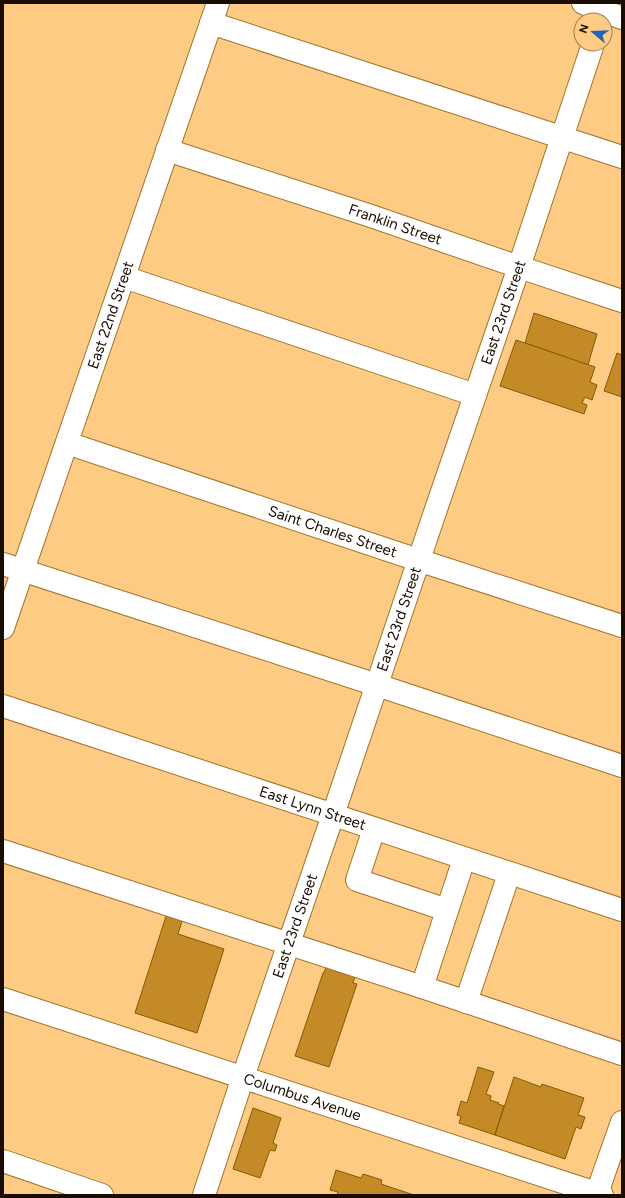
<svg xmlns="http://www.w3.org/2000/svg" width="625" height="1198" font-family="Figtree,sans-serif">
<style>
.building{fill:#c58a28;stroke:#865900}
.lines{fill:none;stroke-linecap:round;stroke-linejoin:round}
.minor-casing{stroke:#a27329;stroke-width:24}
.minor{stroke:#fff;stroke-width:22}
.labels{text-anchor:middle;dominant-baseline:central;stroke-width:3;stroke-linejoin:round;paint-order:stroke}
.street-label{font-size:15px;fill:#190c00;stroke:#fecb84}
</style>
<rect width="100%" height="100%" fill="#fecb84"/>
<g class="building">
<path d="M534,313L597,334L588,365L525,343Z"/>
<path d="M516,340L595,367L590,382L597,385L592,400L585,397L582,403L587,405L584,414L500,386Z"/>
<path d="M617,353L622,355V397L604,391Z"/>
<path d="M167,913L183,918L178,934L224,949L197,1033L135,1013Z"/>
<path d="M326,967L355,976L353,983L357,984L329,1067L295,1056L323,973H324Z"/>
<path d="M478,1067L494,1072L486,1094L491,1096L490,1100L499,1103L498,1104L504,1106L495,1135L459,1123L461,1116L457,1115L461,1101L467,1103Z"/>
<path d="M514,1077L541,1087L542,1084L584,1098L578,1115L585,1117L581,1129L576,1127L565,1159L495,1135Z"/>
<path d="M253,1108L281,1118L273,1143L277,1145L275,1151L270,1150L260,1178L233,1169Z"/>
<path d="M336,1170L361,1178L363,1174L382,1180L381,1184L414,1195H337L338,1192L330,1190Z"/>
</g>
<g class="lines">
<defs>
<g id="minor">
<path d="M583,3L622,18"/>
<path d="M211,23L622,157"/>
<path id="s1" d="M167,150L368,215L519,267L622,301"/>
<path d="M124,277L475,395"/>
<path id="s2" d="M67,443L418,560L622,626"/>
<path d="M3,564L377,685L622,766"/>
<path id="s3" d="M3,628L218,3"/>
<path id="s4" d="M3,706L622,910"/>
<path d="M374,829L357,880L447,910"/>
<path d="M3,851L422,987L622,1054"/>
<path d="M422,987L464,859"/>
<path id="s5" d="M3,999L602,1195"/>
<path d="M466,1002L509,874"/>
<path d="M3,1161L102,1195"/>
<path d="M597,1193L622,1122"/>
<path id="s6" d="M204,1195L243,1077L333,815L433,518L519,267L593,44"/>
</g>
</defs>
<use href="#minor" class="minor-casing"/>
<use href="#minor" class="minor"/>
</g>
<g class="labels">
<g class="street-label">
<text stroke="none"><textPath href="#s1" startOffset="240">Franklin Street</textPath></text>
<text stroke="none"><textPath href="#s6" startOffset="932">East 23rd Street</textPath></text>
<text stroke="none"><textPath href="#s3" startOffset="331">East 22nd Street</textPath></text>
<text stroke="none"><textPath href="#s2" startOffset="280">Saint Charles Street</textPath></text>
<text stroke="none"><textPath href="#s6" startOffset="608">East 23rd Street</textPath></text>
<text stroke="none"><textPath href="#s4" startOffset="326">East Lynn Street</textPath></text>
<text stroke="none"><textPath href="#s6" startOffset="284">East 23rd Street</textPath></text>
<text stroke="none"><textPath href="#s5" startOffset="315">Columbus Avenue</textPath></text>
</g>
</g>
<rect width="625" height="1198" fill="none" stroke="#190c00" stroke-width="8"/>
<g transform="translate(593 32) rotate(289)"><circle r="19" fill="#fecb84" stroke="#a27f4f"/>
<path d="M0-3L7 15L0 10L-7 15Z" fill="#2065b5"/>
<text y="-6" font-size="11" font-weight="bold" text-anchor="middle" fill="#190c00">N</text>
</g>
</svg>
